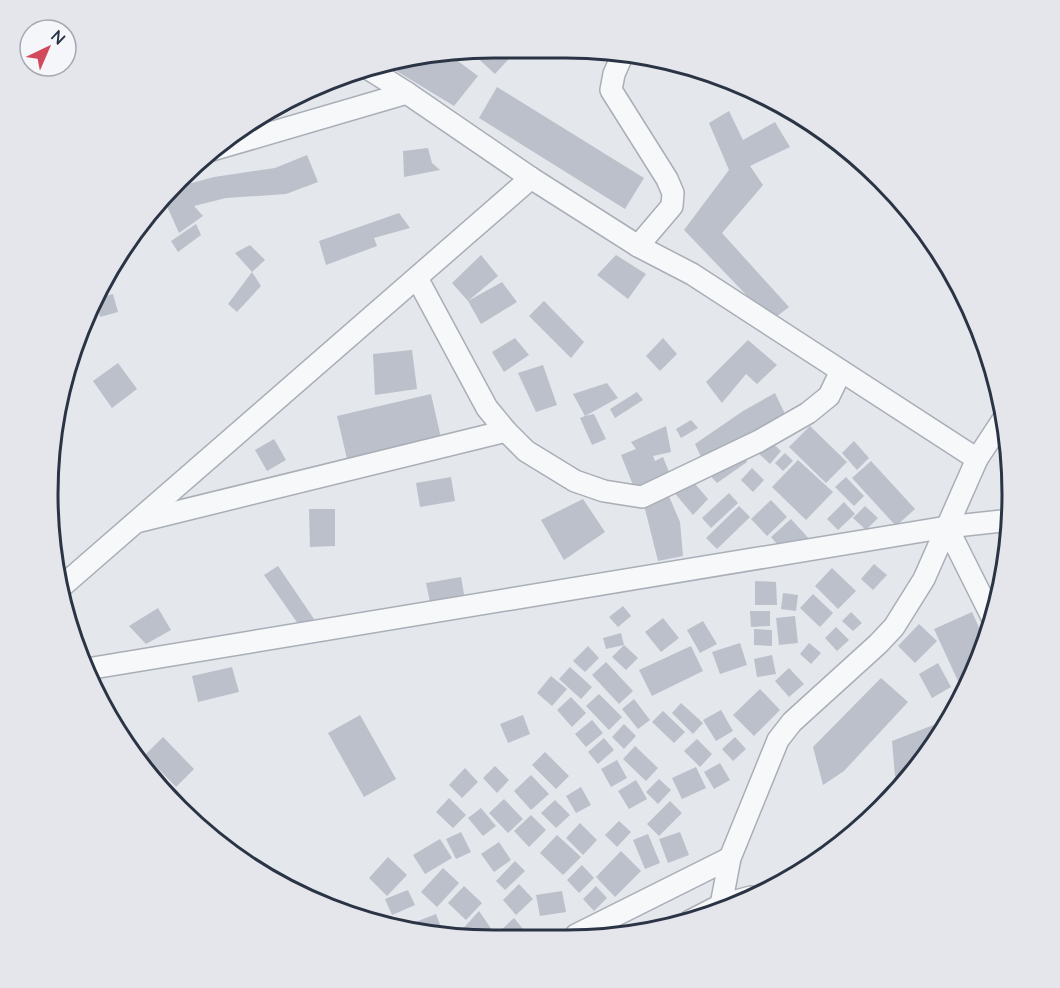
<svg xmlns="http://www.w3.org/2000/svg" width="1060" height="988" font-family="Lato,sans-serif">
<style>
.building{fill:#bbc0ca}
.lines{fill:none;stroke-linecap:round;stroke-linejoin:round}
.minor-casing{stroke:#a9aeb7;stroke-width:24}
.minor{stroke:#f7f8fa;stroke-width:21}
.rim{fill:none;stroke:#2b3445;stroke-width:3}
</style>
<rect width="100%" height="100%" fill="#e4e7ec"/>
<g class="building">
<path d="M494,48L517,50L495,74L469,50Z"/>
<path d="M447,53L478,76L454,106L385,64L407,57Z"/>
<path d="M497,87L644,178L625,209L479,118Z"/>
<path d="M729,111L743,140L775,122L790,147L750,166L763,185L722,233L789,307L776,317L755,304L684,230L729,170L709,123Z"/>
<path d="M428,148L432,163L440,170L404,177L403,151Z"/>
<path d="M307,155L318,182L286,194L226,198L194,206L203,216L179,233L166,204L152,209L170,189L214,177L275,168Z"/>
<path d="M399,213L410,228L374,238L377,246L326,265L319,241Z"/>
<path d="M196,224L201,235L178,252L171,241Z"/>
<path d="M250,245L265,260L252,272L235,253Z"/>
<path d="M481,255L498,276L468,301L502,282L517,302L481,324L468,301L452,283Z"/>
<path d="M616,255L646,274L628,299L597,275Z"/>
<path d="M252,272L261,286L237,312L228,304Z"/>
<path d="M113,294L118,312L100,317L96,299Z"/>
<path d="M544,301L584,342L571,358L529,316Z"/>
<path d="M515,338L529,355L504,372L492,352Z"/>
<path d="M663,338L677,354L660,371L646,356Z"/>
<path d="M748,340L777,365L757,384L746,374L722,403L706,382Z"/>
<path d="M412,350L417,389L375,395L373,354Z"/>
<path d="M118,363L137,389L112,408L93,381Z"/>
<path d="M543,365L557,405L536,412L518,373Z"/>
<path d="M607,383L618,398L585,416L594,414L606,439L592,445L580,418L585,416L573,394Z"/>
<path d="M637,392L643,400L615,418L610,409Z"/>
<path d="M775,393L785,414L757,437L702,459L695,444L743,411Z"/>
<path d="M431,394L441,438L347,459L337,416Z"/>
<path d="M691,420L698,428L681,438L676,429Z"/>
<path d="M666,426L671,452L653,456L655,461L663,457L671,477L637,495L621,455L636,449L631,442Z"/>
<path d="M810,426L847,462L826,483L789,447Z"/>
<path d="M274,439L286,460L267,471L255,450Z"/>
<path d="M768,439L781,451L770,464L757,452Z"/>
<path d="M854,441L869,458L857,470L842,453Z"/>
<path d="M741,453L747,462L717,483L707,472Z"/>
<path d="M785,453L793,461L783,471L775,463Z"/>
<path d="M798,460L833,492L806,520L772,487Z"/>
<path d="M871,461L915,509L896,526L852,478Z"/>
<path d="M752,468L764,480L753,492L741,480Z"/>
<path d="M451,477L455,501L420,507L416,483Z"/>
<path d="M846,477L864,496L854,506L835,487Z"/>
<path d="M690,478L708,499L693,515L673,491Z"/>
<path d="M729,493L738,503L711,528L702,518Z"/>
<path d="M668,494L680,522L683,556L658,561L643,501Z"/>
<path d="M583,499L605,532L564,560L541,520Z"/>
<path d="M771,500L787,517L767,536L751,519Z"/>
<path d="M844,502L855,514L838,530L827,519Z"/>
<path d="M739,506L750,517L717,549L706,538Z"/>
<path d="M865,506L878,518L866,530L853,518Z"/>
<path d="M309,509H335V546L310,547Z"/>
<path d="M791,519L811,541L777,544L771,537Z"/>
<path d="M874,564L887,575L873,590L861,579Z"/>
<path d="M278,566L314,619L301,628L264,575Z"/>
<path d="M832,568L856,591L838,609L815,586Z"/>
<path d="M461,577L465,600L431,607L426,583Z"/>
<path d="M755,581L776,582L777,605H755Z"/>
<path d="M783,593L798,595L796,611L781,609Z"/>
<path d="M813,594L833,613L820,627L800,608Z"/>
<path d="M623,606L631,616L618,627L609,617Z"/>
<path d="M158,608L171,630L146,644L129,626Z"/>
<path d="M750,611H770V626L751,627Z"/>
<path d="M851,612L862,623L853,631L842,621Z"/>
<path d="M972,612L985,641L972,675L958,681L934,629Z"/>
<path d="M795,616L798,643L779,645L776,618Z"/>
<path d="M663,618L679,638L661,652L645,632Z"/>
<path d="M703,621L717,644L700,653L687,630Z"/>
<path d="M919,624L937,641L915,663L898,646Z"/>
<path d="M836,627L849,640L837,651L825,638Z"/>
<path d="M754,629L772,630V646L754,645Z"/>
<path d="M621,633L624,645L606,649L603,638Z"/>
<path d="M740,643L747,665L720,674L712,652Z"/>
<path d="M809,643L821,653L811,664L800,654Z"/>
<path d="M624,645L638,658L626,670L612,657Z"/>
<path d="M588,646L599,658L585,672L573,661Z"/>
<path d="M691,646L703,671L652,696L639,670Z"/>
<path d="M772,655L776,674L757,677L754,659Z"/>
<path d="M606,662L633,691L619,704L592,675Z"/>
<path d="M938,663L951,687L932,698L919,674Z"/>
<path d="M232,667L239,692L198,702L192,676Z"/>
<path d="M570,667L592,687L581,699L559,679Z"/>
<path d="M789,668L804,684L789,697L775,681Z"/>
<path d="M551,676L567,689L552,706L537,693Z"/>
<path d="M881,678L908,702L844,771L823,785L813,747Z"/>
<path d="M760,689L780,710L754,736L733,715Z"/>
<path d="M599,694L622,717L609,730L586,706Z"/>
<path d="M571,697L586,713L572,727L557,710Z"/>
<path d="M634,699L650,720L638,729L622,709Z"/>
<path d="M681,703L703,723L693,734L672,713Z"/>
<path d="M721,710L733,731L716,741L703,720Z"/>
<path d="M663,711L685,732L674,743L652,722Z"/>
<path d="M360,715L396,779L364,797L328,733Z"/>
<path d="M523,715L530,734L508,743L500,724Z"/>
<path d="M949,719L920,765L903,784L895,776L892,741Z"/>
<path d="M592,720L603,733L586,747L575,734Z"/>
<path d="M624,724L636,736L624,749L612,737Z"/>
<path d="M163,737L194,769L176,787L145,755Z"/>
<path d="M735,737L746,749L733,761L722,749Z"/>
<path d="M604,738L614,750L598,764L588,752Z"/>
<path d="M697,739L712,754L700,767L684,751Z"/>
<path d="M635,746L658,768L646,781L623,759Z"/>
<path d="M545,752L569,776L556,789L532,765Z"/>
<path d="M617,760L627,778L611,787L601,769Z"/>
<path d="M720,763L730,780L714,789L704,772Z"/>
<path d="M495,766L509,780L497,793L483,778Z"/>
<path d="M696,767L706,788L682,799L672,778Z"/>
<path d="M465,768L478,782L462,798L449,785Z"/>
<path d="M531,775L549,794L531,810L514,791Z"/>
<path d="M659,779L671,790L658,804L646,792Z"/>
<path d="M636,780L647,799L629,809L618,791Z"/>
<path d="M581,787L591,805L576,813L566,796Z"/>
<path d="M449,798L466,815L453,828L436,812Z"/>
<path d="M504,799L523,819L508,833L489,813Z"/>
<path d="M555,800L570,815L556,828L541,813Z"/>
<path d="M670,801L682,813L659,836L647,824Z"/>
<path d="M481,808L496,826L483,836L468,818Z"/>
<path d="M531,815L546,830L529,847L514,831Z"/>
<path d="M619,821L631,832L617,847L605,835Z"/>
<path d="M580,823L597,840L583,855L566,838Z"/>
<path d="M461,832L471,852L456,859L446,839Z"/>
<path d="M680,832L689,855L668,863L659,839Z"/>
<path d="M648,834L660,863L645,869L633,840Z"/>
<path d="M557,835L581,857L563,875L540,853Z"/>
<path d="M440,839L452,858L425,874L413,855Z"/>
<path d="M499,842L511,860L494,872L481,854Z"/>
<path d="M621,851L641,871L615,897L596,877Z"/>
<path d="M388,857L407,875L387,896L369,878Z"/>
<path d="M515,861L525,871L505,890L496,881Z"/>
<path d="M582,865L594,878L579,893L567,880Z"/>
<path d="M443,868L459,883L437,907L421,892Z"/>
<path d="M519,884L533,899L516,915L503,900Z"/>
<path d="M464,886L482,903L466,920L448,903Z"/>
<path d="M596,886L607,898L594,911L583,899Z"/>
<path d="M408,890L415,905L392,915L385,899Z"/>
<path d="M562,891L566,912L540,916L536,895Z"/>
<path d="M341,903L355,916L335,909Z"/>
<path d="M479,911L494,933H459Z"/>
<path d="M436,914L443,932H416L413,923Z"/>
<path d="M514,918L524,930L520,934L500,933L499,932Z"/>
<path d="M407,924L409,932L395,928Z"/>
</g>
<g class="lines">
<defs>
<g id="minor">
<path d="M621,58L614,74L611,90L667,179L673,193L672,206L638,246"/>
<path d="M369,69L407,93L531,178L638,246L692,274L977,459"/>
<path d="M212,150L407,93"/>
<path d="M417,278L487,408L506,431L526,451L575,481L604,491L642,497L759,441L808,413L829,396L841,371"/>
<path d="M140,521L506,431"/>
<path d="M947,527L993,619"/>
<path d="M60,588L531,178"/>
<path d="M87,669L947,527L1011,520"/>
<path d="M721,905L730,858L778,740L792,722L878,644L894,627L924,579L977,459L1004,418"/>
<path d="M690,921L721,905L751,897"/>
<path d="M576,935L730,858"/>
</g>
</defs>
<use href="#minor" class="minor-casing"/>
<use href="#minor" class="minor"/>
</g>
<path d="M0 0H1060V988H0ZM494 58H566A436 436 0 0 1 1002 494V494A436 436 0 0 1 566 930H494A436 436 0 0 1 58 494V494A436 436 0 0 1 494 58Z" fill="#e4e6eb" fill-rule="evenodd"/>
<path class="rim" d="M494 58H566A436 436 0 0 1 1002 494V494A436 436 0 0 1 566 930H494A436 436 0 0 1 58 494V494A436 436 0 0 1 494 58Z"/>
<g transform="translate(48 48) rotate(44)"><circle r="28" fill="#f4f6f9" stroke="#a4a8b1" stroke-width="1.5"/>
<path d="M0-4.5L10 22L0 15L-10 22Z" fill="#d1495b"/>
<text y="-9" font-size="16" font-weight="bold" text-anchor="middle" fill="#2b3445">N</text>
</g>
</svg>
